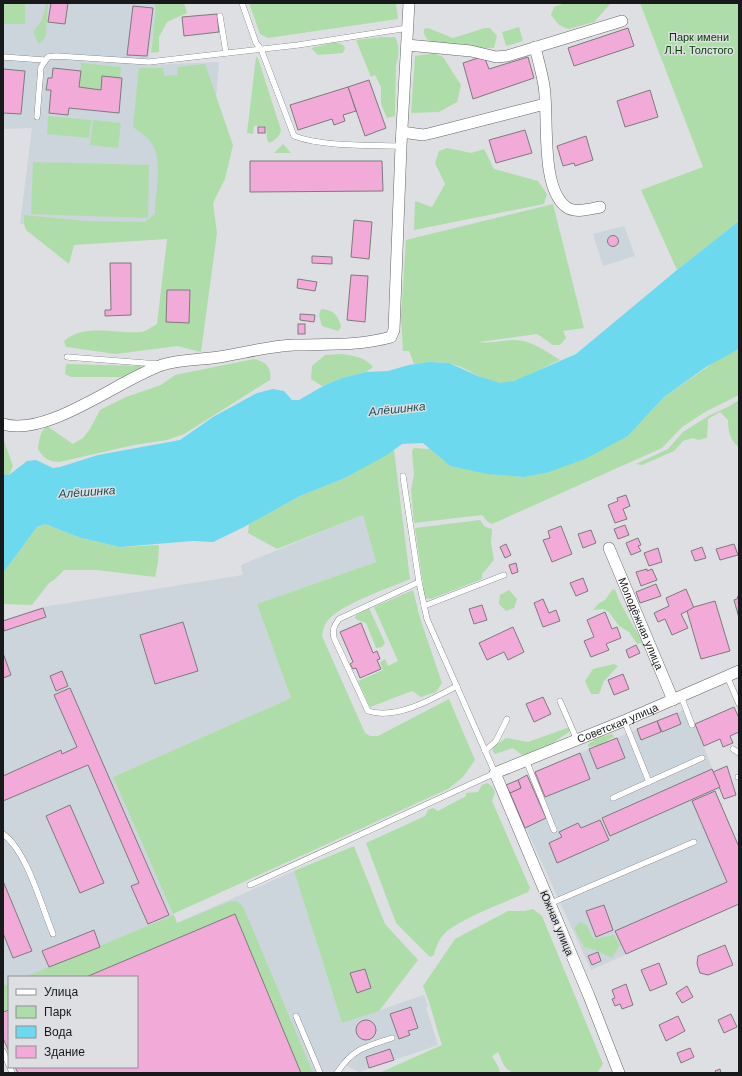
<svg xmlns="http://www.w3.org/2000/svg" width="742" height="1076" font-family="Helvetica,sans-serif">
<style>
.built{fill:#ccd4dc}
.green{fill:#afddaa}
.water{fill:#6dd9ef}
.building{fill:#f2aad8;stroke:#7e7a7c}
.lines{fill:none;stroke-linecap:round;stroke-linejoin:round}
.service-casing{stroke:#636668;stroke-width:6}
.minor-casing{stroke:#636668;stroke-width:12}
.service{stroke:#fff;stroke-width:5.5}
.minor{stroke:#fff;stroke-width:11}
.labels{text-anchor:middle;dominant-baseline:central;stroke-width:3;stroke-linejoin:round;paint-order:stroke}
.park-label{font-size:11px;fill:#003b00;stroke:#dddfe2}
.street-label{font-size:11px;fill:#18191a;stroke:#dddfe2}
.water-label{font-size:12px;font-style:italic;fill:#1d4d57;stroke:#dddfe2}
</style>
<rect width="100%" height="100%" fill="#dddfe2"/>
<g class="built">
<path d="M3,3H158L148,65L219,62L205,228L20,224L32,128L3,129Z"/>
<path d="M624,226L635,256L603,266L593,234Z"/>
<path d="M363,515L376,562L257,604L291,698L113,777L177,923L294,871L342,1023L424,995L428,1006L426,1008L438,1045L359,1072L339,1062L341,1073H18L15,1067H137V977H9V1052L3,1038V620L43,607L243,575L241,565Z"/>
<path d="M689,708L720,789L715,791L739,847V904L591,970L510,793L521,788L518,780L527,775Z"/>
</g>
<g class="green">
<rect x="3" y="3" width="22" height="21"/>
<path d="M46,3H48L46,34L45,38L39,44C29,26 37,31 42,19C44,14 45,8 46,3Z"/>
<path d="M154,3H184L187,13L167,22L159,37V52L151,53L156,8Z"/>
<path d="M249,3H396L398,19L268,38L260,34Z"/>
<path d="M565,3H611L594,22L568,29L559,25L551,15L554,7Z"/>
<path d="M640,3H739V221L677,270L641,190L703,167Z"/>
<path d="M519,27L523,41L506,46L502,32Z"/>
<path d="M428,28L453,38L485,28H490L497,36L494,48C480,48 445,48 433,43C427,41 423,35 424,29Z"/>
<path d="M381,37H395C400,45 399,57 396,65L395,116L387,118L381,104V87L375,75L371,77L356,40Z"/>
<path d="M336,42L343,45L345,48L343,53L318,55L311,48Z"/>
<path d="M434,53L443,57L461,85L457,102L439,112L411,113L415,56Z"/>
<path d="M256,57L258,58L281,130C280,136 275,141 269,143L267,139L266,126H254L253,134L247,133Z"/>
<path d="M81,63L121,67L120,78L101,90L79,87Z"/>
<path d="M205,64L233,145L225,179L213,203L217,233L201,352L177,346L116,354L66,347L64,341C84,323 116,334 140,332C145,332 152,327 157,324L167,239L74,245L69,264L26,230L24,224V215L86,221L145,222L155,214C155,193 164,157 150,141C146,136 138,131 133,127L139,68H163L164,76L178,75L177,67Z"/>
<path d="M48,116L91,120L89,138L47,134Z"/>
<path d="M93,120L121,123L118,148L90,145Z"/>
<path d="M283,144L291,153H274Z"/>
<path d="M447,148L471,153L484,149L494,169L538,181L547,194L544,204L414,230L415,201L432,207L445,184L435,163L439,151Z"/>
<path d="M33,162L149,165L148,218L31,214Z"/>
<path d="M553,204L584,328L563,331L566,338L560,345H553L537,334L479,342C491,344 502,340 514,340C532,340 545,351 560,360C545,366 515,385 500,383C481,381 466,366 448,363C436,361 425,363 414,364L409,351H403L401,317L406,240Z"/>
<path d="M321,309C334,310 338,315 341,327L338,331L322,326L319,315Z"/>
<path d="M735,350L739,351V395L705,412L682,427L662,448L492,524L488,522L482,515L414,523L411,490L414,475L412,451L414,448L430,449L450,466L485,473L524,477L546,473L628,436L664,397L716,361Z"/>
<path d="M342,354C354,356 365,357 373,367L366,372L342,378L322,386L311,379L312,366L325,355Z"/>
<path d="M254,359C266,362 272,367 270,380L184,434L167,440L134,445L59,462C48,461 44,459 38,449C39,441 40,431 47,426L73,444L83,438L90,429L100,410L126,397L161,385L175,375Z"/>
<path d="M66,364L140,366L144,369L128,377H71L65,374Z"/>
<path d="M739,400V447C730,441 728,430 728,420L720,412L708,419L707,438L698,440L693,438L683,441L674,451L642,465L636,464L668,449L683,432L710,415L728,407Z"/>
<path d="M3,438L13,466L9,475L3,474Z"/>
<path d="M394,450L410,579C387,589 346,602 329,619C324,624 323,630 322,636L365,733L370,736H378L449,699L475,760L463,777L448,789L173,914L113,777L291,698L257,604L376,562L363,515L277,549L248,533L249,524L300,496L345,478Z"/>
<path d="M480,520L485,527L492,529L491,543L494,560L482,574V579L431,599L425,598L415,528Z"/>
<path d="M45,524L81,538L120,547L159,545L158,563L155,577L96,570H64L54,580L49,583L32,605L3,604V573L37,527Z"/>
<path d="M613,589L616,591C617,600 637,631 643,643L637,644L629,632L619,626L609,612L603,609L593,610L598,604L605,600Z"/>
<path d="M413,590L420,618L442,683L436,692L421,697L412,691L370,707L358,681L383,670L380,662L385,659L388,666L398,661L374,607Z"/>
<path d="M509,590L517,599L514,608L506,611L499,604L500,595Z"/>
<path d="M369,608L385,643L382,647L376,648L366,623L357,620L355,618L356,615Z"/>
<path d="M614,664L618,666L604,681L599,694H591L585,681L593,669Z"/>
<path d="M570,727L569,732C554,742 540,753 522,755L513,748L495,754L493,752V747L506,738L528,742Z"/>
<path d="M612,734L614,737L599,745L588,747V744C596,738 603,736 612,734Z"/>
<path d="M487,783L492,786L495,792L492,801L530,888L528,892C501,904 471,914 447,931C440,937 436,946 434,955L430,957L396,923L366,843L425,816L428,810L433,808L438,811L466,796V793L478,792L482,785Z"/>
<path d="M354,846L385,924L418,960L379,1011L342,1023L294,871Z"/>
<path d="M236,901L241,904L245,911L313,1073H301L235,914L86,977H25L174,915L177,923L229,902Z"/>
<path d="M533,909L542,916L601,1059L603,1064L598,1072L515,1073C503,1069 503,1062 498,1052L492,1056L499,1068L500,1073H379L442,1045C435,1024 431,1005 423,986L455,939L508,911H525Z"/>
<path d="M580,922L587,925L591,935L595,939L614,935L620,945L612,958L598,951L584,947L574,928Z"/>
<path d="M9,984V1010L3,1012V986Z"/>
</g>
<path class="water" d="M739,221V349L706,367L664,397L628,436L585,459L546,473L524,477L487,474L450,466L423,443L402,444L387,455L345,478L300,496L244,527L213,542L193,541L120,547L81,538L45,524L37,527L3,573V474L9,475L27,461L36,460L53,468L60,467L98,455L180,440L213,417L257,393L273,389L284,391L292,400H299L325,385L342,378L366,372L388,371L409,365L429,362L449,363L478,376L500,383L514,381L576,354L677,270Z"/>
<g class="building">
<path d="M51,3H68L65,24L48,22Z"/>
<path d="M133,6L153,8L147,56L127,55Z"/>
<path d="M217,14L219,32L184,36L182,17Z"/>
<path d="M628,28L634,46L574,66L568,48Z"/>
<path d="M484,56L489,69L528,57L534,78L473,99L463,63Z"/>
<path d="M53,68L81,71L79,87L101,90L102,76L122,78L119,113L69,108L68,115L49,113L51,90H46L48,78H52Z"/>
<path d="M3,69L25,71L21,114L3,113Z"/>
<path d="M369,80L386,128L365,136L348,87Z"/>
<path d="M348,87L356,111L343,115L345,121L334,125L332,119L298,130L290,105Z"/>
<path d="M650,90L658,117L625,127L617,101Z"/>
<rect x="258" y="127" width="7" height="6"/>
<path d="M525,130L532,153L496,163L489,140Z"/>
<path d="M586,136L593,160L575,166L574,163L563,166L557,146Z"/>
<path d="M250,161H382L383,191L250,192Z"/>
<path d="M354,220L372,222L369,259L351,257Z"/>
<circle cx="613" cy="241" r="5.5"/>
<path d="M312,256L332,257V264L312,263Z"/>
<path d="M110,263H131V315L105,316V310H111Z"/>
<path d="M351,275L368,276L365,322L347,320Z"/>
<path d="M298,279L317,282L315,291L297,288Z"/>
<path d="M167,290H190L189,323L166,322Z"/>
<path d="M300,314L315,315L314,322L300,320Z"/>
<rect x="298" y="324" width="7" height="10"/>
<path d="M626,495L630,506L623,509L627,519L615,523L608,505L618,501L617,498Z"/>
<path d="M625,525L629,535L618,539L614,529Z"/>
<path d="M561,526L572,554L552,562L543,540L550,538L548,531Z"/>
<path d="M591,530L596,543L583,548L578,534Z"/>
<path d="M638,538L641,545L638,546L641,551L631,555L626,543Z"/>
<path d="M506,544L511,555L505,558L500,547Z"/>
<path d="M734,544L738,555L720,560L716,549Z"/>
<path d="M702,547L706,558L695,561L691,551Z"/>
<path d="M658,548L662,562L649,566L644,553Z"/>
<path d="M516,563L518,572L512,574L509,565Z"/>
<path d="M647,569V571L652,569L657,580L641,586L636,572Z"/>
<path d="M583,578L588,591L576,596L570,583Z"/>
<path d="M656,584L661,596L640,603L636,592Z"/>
<path d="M686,589L694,608L681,614L688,628L672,635L665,619L658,622L654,613L669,606L666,598Z"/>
<path d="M738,596H739V618L734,600L737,599Z"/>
<path d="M543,599L549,613L556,610L560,621L543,627L534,603Z"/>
<path d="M715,601L730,651L701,659L687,611L694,607Z"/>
<path d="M482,605L487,620L474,624L469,609Z"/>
<path d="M43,608L46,617L4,631L3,621Z"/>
<path d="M605,612L612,629L617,627L621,638L606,644L609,650L591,657L584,641L594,637L587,620Z"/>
<path d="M183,622L198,671L155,684L140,635Z"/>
<path d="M361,623L373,653L377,651L380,659L377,660L381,669L360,678L356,668L353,669L350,664L353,662L340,632Z"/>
<path d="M513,627L524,652L508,660L504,652L487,660L479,643Z"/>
<path d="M636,645L640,653L629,658L626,650Z"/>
<path d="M3,653L11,675L3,678Z"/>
<path d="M62,671L68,686L56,691L50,676Z"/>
<path d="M623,674L629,689L614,695L608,680Z"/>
<path d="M70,688L169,915L148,924L131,886L139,883L88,765L3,801V776L61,750L62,754L77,747L54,695Z"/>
<path d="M543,697L551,714L534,722L526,704Z"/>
<path d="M734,707L739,718V732L730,736L733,743L723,747L720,739L704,746L695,724Z"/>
<path d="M677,713L681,724L662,732L657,721Z"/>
<path d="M657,721L661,732L641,740L637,729Z"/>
<path d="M617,738L625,758L597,769L589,749Z"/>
<path d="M580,753L590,779L545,797L535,772Z"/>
<path d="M727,766L736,795L724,799L713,772Z"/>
<path d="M712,769L720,787L610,836L602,818Z"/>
<path d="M527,775L546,818L525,828L510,793L521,788L518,780Z"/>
<path d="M518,780L521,788L510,793L506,785Z"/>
<path d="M715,791L739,847V904L626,954L615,931L727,882L692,801Z"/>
<path d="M70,805L104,883L80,893L46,816Z"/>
<path d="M600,820L609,840L557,863L549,843L562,837L559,832L578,823L581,828Z"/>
<path d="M3,881L32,951L13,958L3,933Z"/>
<path d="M604,905L613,930L596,937L586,911Z"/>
<path d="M235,914L301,1073H18L15,1067H137V977H86Z"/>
<path d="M94,930L100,947L49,967L42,951Z"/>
<path d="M725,945L733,965L708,975L700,973L697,964L698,956Z"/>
<path d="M598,952L601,961L592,965L588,956Z"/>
<path d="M659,963L667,984L650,991L641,970Z"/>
<path d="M365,969L371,988L357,993L350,973Z"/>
<path d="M626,984L633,1005L622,1009L620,1004L615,1006L612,999L615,998L612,990Z"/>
<path d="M687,986L693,997L682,1003L676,993Z"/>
<path d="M411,1007L418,1028L408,1031L410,1035L399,1039L390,1014Z"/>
<path d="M9,1010V1052L3,1038V1012Z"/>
<path d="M731,1014L737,1027L724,1033L718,1020Z"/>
<path d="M678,1016L685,1031L666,1041L659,1025Z"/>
<circle cx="366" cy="1030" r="10"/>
<path d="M690,1048L694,1057L681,1063L677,1053Z"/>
<path d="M390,1049L394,1060L369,1068L366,1057Z"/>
<path d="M720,1069L721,1073H716L715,1071Z"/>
</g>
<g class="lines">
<defs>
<g id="service">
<path d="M242,3L256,43L261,49L294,136C323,147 370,145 401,146"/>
<path d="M220,16L226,53"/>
<path d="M3,57L44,60"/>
<path d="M37,117L41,67L48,57L56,56L149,62L298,45L408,28"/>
<path d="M67,357L158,364"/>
<path d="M419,582L339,619C334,626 332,630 334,638L368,711C396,720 433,699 457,686"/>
<path d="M424,606L504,575"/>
<path d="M727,676L739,704"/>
<path d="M681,696L692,725"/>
<path d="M560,701L577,740"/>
<path d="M624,720L649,782"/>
<path d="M733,749L739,753"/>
<path d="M485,751L496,741L507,719"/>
<path d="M526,760L554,830"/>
<path d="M738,777H739"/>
<path d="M613,798L702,758"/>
<path d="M3,834C27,851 41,905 53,934"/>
<path d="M250,885L495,773L427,619L419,582L403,476"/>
<path d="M549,904L694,842"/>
<path d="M296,1016L320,1073"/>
<path d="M3,1051L9,1065"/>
<path d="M10,1067L12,1073"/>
<path d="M337,1073C353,1048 366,1047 392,1038"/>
</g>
<g id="minor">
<path d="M407,45L471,51L496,57L507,56L622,21"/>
<path d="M535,47C538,60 542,73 544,86C549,116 540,185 565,206C574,214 589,209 600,207"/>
<path d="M402,132L423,135L432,133L545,104"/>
<path d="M3,424C47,438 120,379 162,365C181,359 200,360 219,357C244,353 269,346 294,345C326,344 360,346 391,337L394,330L401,146L409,3"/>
<path id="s1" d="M609,548L673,700"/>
<path id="s2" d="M619,1073L589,996L495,773L626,720L739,671"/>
</g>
</defs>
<use href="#service" class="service-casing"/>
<use href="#minor" class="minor-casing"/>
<use href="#service" class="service"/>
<use href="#minor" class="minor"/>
</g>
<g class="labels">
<g class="park-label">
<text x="699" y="37">Парк имени<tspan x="699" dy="13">Л.Н. Толстого</tspan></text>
</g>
<g class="street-label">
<text stroke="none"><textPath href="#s1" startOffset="82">Молодёжная улица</textPath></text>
<text stroke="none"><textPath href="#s2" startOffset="457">Советская улица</textPath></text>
<text transform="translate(557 923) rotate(67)">Южная улица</text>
</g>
<g class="water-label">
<text transform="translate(397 409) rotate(-6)">Алёшинка</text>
<text transform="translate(87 492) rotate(-4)">Алёшинка</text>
</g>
</g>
<rect width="742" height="1076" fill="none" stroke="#18191a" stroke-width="8"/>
<rect x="8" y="976" width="130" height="92" fill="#dddfe2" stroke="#8e9092"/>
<rect x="16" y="989" width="20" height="6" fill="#ffffff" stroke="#8e9092"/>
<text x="44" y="996" font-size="12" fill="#18191a">Улица</text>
<rect x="16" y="1006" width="20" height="12" fill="#afddaa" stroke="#8e9092"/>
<text x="44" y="1016" font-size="12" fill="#18191a">Парк</text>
<rect x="16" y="1026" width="20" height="12" fill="#6dd9ef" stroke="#8e9092"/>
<text x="44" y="1036" font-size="12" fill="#18191a">Вода</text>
<rect x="16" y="1046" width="20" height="12" fill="#f2aad8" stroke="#8e9092"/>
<text x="44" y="1056" font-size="12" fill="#18191a">Здание</text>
</svg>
